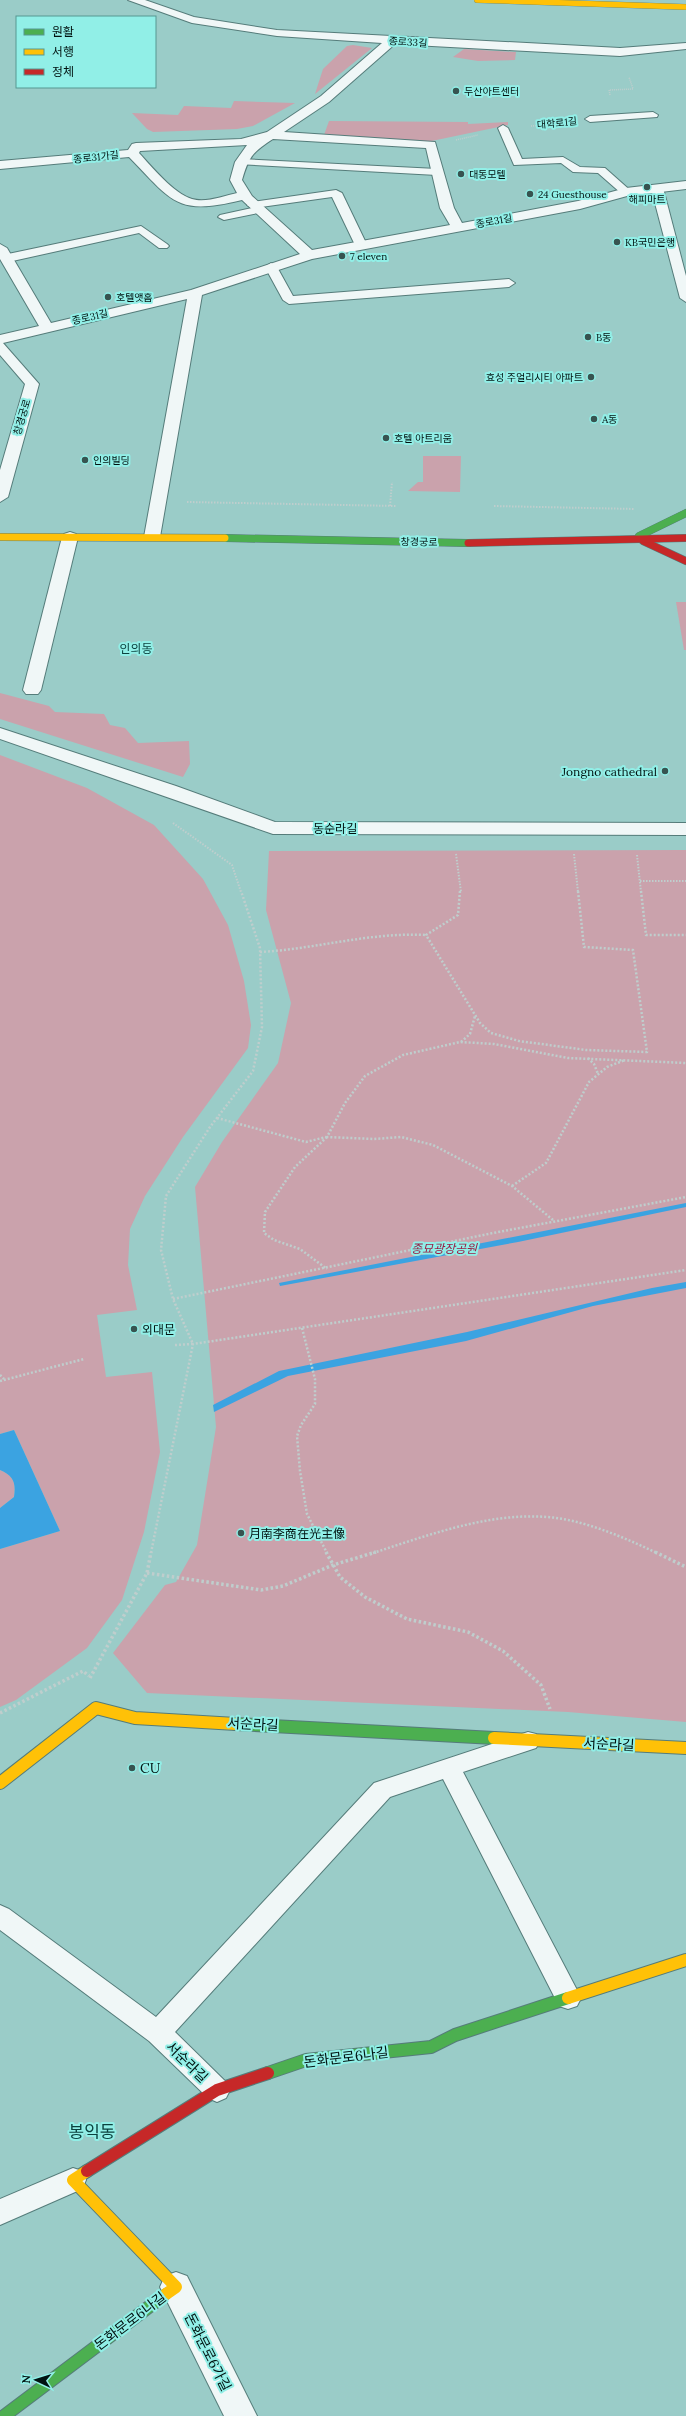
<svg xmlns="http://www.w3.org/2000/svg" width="686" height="2416" font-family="Lora,'Noto Sans KR',serif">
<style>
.green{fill:#caa2ac}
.water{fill:#3ba3e1}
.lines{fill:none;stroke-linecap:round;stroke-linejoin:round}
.lane-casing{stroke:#557c7a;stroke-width:2}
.street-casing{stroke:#557c7a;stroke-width:2}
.fast-far1-casing{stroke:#557c7a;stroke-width:8}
.fast-casing{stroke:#557c7a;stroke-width:14}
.slow-far2-casing{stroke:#557c7a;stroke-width:6}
.slow-far1-casing{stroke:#557c7a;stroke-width:8}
.slow-casing{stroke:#557c7a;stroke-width:14}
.jam-far1-casing{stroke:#557c7a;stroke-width:8}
.jam-casing{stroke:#557c7a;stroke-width:14}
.path-far3{stroke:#bfcecd;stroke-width:1.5;stroke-dasharray:1 1;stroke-linecap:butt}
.path-far2{stroke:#bfcecd;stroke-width:2;stroke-dasharray:1.5 1.5;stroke-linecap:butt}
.path-far1{stroke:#bfcecd;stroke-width:2.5;stroke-dasharray:2 2;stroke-linecap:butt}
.path{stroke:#bfcecd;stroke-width:3.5;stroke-dasharray:2.5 2.5;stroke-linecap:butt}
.lane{fill:#f0f7f7;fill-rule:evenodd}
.street{fill:#f0f7f7;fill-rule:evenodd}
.fast-far1{stroke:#4caf50;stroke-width:7}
.fast{stroke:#4caf50;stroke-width:12}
.slow-far2{stroke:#ffc107;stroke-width:5.5}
.slow-far1{stroke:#ffc107;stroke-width:7}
.slow{stroke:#ffc107;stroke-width:12}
.jam-far1{stroke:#c62828;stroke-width:7}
.jam{stroke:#c62828;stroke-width:12}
.poi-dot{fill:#375350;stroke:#91efe7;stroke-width:1.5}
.labels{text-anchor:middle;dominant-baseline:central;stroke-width:4;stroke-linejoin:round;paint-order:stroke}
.far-street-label{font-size:10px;fill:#011210;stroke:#91efe7}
.far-poi-label{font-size:10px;fill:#011210;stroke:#91efe7;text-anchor:start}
.far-quarter-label{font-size:12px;fill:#0c423f;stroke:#91efe7}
.poi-label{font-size:12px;fill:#011210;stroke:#91efe7;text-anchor:start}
.street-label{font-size:12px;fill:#011210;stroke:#91efe7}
.park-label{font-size:12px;font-style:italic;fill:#991e45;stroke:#91efe7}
.near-street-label{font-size:14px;fill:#011210;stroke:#91efe7}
.near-poi-label{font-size:14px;fill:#011210;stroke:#91efe7;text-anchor:start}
.near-quarter-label{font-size:17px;fill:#0c423f;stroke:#91efe7}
</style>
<rect width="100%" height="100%" fill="#9accc8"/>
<g class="green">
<path d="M353,45L372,48L315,94L323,69L347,46Z"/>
<path d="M464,49L516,52L515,60L478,61L453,57Z"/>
<path d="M234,101L295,103L253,126L237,129L153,132L147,129L132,113L178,115L184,106L231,108Z"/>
<path d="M329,121L468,122V124L508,122V125L427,142L324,135Z"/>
<path d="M423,456H461L460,492L408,491L418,482H423Z"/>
<path d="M676,602H686V650H684Z"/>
<path d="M0,693L49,706L55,712L104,714L110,725L125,728L138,743L189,741L190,764L183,777L0,719Z"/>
<path d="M0,755L87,788L154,825L203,879L228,925L244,981L251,1025L248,1048L183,1137L145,1196L130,1229L128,1265L137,1310L97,1315L106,1377L152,1372L160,1452L144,1532L122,1600L87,1648L16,1700L0,1707V1549L60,1531L14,1430L0,1434Z"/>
<path d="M686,850V1722L568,1712L147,1693L113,1653L165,1585L176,1582L197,1545L216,1427L195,1187L222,1142L278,1063L291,1003L266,910L269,851Z"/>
<path d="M0,1470C14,1476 16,1483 14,1497L0,1508Z"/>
</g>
<g class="water">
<path d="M686,1203V1207L518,1242L280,1286L279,1283Z"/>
<path d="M686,1282V1288L593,1306L466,1341L288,1376L214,1412L213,1405L279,1371L467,1332L652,1288Z"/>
<path d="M14,1430L60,1531L0,1549V1508L14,1497C16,1483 14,1476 0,1470V1434Z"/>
</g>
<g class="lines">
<defs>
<g id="lane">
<path d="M653,112L658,115L657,117L590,122L585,119L590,116Z"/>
<path d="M503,125L508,128L522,159L563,157L580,167L605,168L632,192L626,195L622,194L598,173L573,172L561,163L514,165L498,128Z"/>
<path d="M241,159L437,169L443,172L437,175L237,164L236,162Z"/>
<path d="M657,185L663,188L686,276V302L680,298L651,188Z"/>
<path d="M336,190L342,193L367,245L365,247H357L355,245L332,197L261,207L265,210L263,212L224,220L218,217L220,215L252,208L247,205L253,202Z"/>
<path d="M141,226L167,244L169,246L167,248H159L139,233L8,262L2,258L8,254Z"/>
<path d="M271,263L277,267L293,296L509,279L515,283L509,287L289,304L283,300L265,267Z"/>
<path d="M528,1732L536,1734L540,1741L536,1748L463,1772L577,1990L581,1998L577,2006L568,2009L559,2006L443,1779L390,1797L175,2032L226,2082L230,2090L226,2098L217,2102L208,2098L149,2041L0,1930V1905L9,1909L156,2017L374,1783Z"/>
<path d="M73,2168L82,2171L86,2180L82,2189L0,2225V2199Z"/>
</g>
<g id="street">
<path d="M128,0H145L194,17L277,30L620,48L686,43V49L620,56L395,44L329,102L284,132L435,142L454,208L462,223L578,201L626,188L686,181V189L627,196L580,209L312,259L202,295L160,537L158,540H146L144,537L187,299L3,343L39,384L8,497L0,502V470L25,384L0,355V335L39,326L0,259V244L7,248L51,323L191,290L300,254L242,200C176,216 173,202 129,157L0,169V161L128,150L132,144L136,143L241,139L267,132L321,96L382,43L277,36L192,23ZM273,139L426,148L440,208L450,225L312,250L252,196L242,180C249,156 253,152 273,139ZM247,145L235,162L230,180L237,193C224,196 206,203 192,199C174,194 151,166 139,153L140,151Z"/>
<path d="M70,532L76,534L78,537L41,690L38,694H26L23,690L62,537L64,534Z"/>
<path d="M0,728L176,786L275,822L686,823V835L273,834L0,739Z"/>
<path d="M176,2272L187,2276L257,2416H224L160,2287L165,2276Z"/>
</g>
<g id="fast-far1">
<path d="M639,536L686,513"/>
<path d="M225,538L468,543"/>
</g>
<g id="fast">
<path d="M236,1724L494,1738"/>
<path d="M268,2073L306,2060L431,2047L455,2035L568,1998"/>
<path d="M4,2416L166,2294"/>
</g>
<path id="slow-far2" d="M477,0L686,7"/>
<path id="slow-far1" d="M0,537L225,538"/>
<g id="slow">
<path d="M494,1738L686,1748"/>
<path d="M0,1783L96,1708L135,1718L236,1724"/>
<path d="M568,1998L686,1960"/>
<path d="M87,2171L73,2180L176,2287L166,2294"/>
</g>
<g id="jam-far1">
<path d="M643,541L686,561"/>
<path d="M468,543L686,538"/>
</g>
<path id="jam" d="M87,2171L217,2090L268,2073"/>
</defs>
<use href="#lane" class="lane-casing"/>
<use href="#street" class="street-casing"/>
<use href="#fast-far1" class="fast-far1-casing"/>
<use href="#fast" class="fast-casing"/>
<use href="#slow-far2" class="slow-far2-casing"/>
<use href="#slow-far1" class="slow-far1-casing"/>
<use href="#slow" class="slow-casing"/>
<use href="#jam-far1" class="jam-far1-casing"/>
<use href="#jam" class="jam-casing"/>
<g class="path-far3">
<path d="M610,95L609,90L633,89L629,77"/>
<path d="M531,126L566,124"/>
<path d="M456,140L478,135"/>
</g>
<g class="path-far2">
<path d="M187,502L396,506"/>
<path d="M390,506L392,482"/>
<path d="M494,506L635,509"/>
<path d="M173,823L232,865L241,892"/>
<path d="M456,854L461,892"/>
<path d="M574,854L578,892"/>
<path d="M637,855L641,892"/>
<path d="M640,881H686"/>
</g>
<g class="path-far1">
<path d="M460,891L458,915L426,935L480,1023L491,1033L519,1041L586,1050L647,1052L633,950L584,947L578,891"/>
<path d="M641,891L646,935H686"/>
<path d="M260,952C316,949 370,932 426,935"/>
<path d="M461,1042L470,1034L475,1016"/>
<path d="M588,1058L594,1064L598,1074"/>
<path d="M217,1118L306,1142L326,1137"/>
<path d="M327,1137L295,1167L265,1212L264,1233L274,1240L300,1249L327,1269"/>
<path d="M512,1186L546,1163L589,1082L607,1067L625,1060"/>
<path d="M553,1220L512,1186L433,1145L401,1137L374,1139L327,1137L345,1103L365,1076L403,1055L460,1042L494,1044L568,1058L686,1063"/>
<path d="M173,1299L493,1233L686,1197"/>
<path d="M302,1328L315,1379V1404L301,1425L297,1436L300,1471L307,1514L327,1553"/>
<path d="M175,1345L193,1344L173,1299L161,1250L166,1196L210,1127L253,1071L262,1027L260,948L241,891"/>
<path d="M0,1375L4,1379"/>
<path d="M0,1381L84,1359"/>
<path d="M151,1553L193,1344L686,1270"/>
<path d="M373,1553C432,1534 500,1508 563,1519C596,1525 627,1539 657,1553"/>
</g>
<g class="path">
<path d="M326,1552L340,1577L365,1597L407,1619L468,1632L503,1651L541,1685L550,1709"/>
<path d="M655,1552L686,1567"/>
<path d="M147,1573L261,1590L283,1586L333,1565L376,1552"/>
<path d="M90,1678L147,1573L151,1552"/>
<path d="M0,1713L83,1671L89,1676"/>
</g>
<use href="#lane" class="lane"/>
<use href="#street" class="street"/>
<use href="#fast-far1" class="fast-far1"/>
<use href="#fast" class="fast"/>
<use href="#slow-far2" class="slow-far2"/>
<use href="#slow-far1" class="slow-far1"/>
<use href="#slow" class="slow"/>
<use href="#jam-far1" class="jam-far1"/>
<use href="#jam" class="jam"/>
</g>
<g class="poi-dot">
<circle cx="456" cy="91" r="4"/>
<circle cx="461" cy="174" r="4"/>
<circle cx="647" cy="187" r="4"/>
<circle cx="530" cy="194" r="4"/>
<circle cx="617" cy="242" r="4"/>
<circle cx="342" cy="256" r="4"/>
<circle cx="108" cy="297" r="4"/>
<circle cx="588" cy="337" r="4"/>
<circle cx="591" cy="377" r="4"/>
<circle cx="594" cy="419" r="4"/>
<circle cx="386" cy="438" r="4"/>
<circle cx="85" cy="460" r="4"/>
<circle cx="665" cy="771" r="4"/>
<circle cx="134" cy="1329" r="4"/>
<circle cx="241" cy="1533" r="4"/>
<circle cx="132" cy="1768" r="4"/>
</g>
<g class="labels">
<g class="far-street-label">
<text transform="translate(408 42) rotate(4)">종로33길</text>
<text transform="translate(557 123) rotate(-6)">대학로1길</text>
<text transform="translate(96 157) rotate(-6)">종로31가길</text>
<text transform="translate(494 221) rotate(-10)">종로31길</text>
<text transform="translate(90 317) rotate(-13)">종로31길</text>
<text transform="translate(22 417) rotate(-74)">창경궁로</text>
<text transform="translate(419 542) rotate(1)">창경궁로</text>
</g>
<g class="far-poi-label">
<text x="464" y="91">두산아트센터</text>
<text x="469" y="174">대동모텔</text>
<text x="538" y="194">24 Guesthouse</text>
<text x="647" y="199" text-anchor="middle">해피마트</text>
<text x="625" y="242">KB국민은행</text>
<text x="350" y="256">7 eleven</text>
<text x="116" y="297">호텔앳홈</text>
<text x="596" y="337">B동</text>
<text x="583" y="377" text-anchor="end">효성 주얼리시티 아파트</text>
<text x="602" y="419">A동</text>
<text x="394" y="438">호텔 아트리움</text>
<text x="93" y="460">인의빌딩</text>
</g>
<g class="far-quarter-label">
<text x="136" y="648">인의동</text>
</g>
<g class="poi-label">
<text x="657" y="771" text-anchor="end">Jongno cathedral</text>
<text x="142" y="1329">외대문</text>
<text x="249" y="1533">月南李商在光主像</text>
</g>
<g class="street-label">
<text x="335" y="828">동순라길</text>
</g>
<g class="park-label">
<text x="444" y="1248">종묘광장공원</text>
</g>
<g class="near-street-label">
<text transform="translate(253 1724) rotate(3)">서순라길</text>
<text transform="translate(609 1744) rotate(3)">서순라길</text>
<text transform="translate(346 2057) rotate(-7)">돈화문로6나길</text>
<text transform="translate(187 2062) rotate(44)">서순라길</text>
<text transform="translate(130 2321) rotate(-37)">돈화문로6나길</text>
<text transform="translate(208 2352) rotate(63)">돈화문로6가길</text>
</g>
<g class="near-poi-label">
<text x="140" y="1768">CU</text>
</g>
<g class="near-quarter-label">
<text x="92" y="2132">봉익동</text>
</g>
</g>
<rect x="16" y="16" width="140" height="72" fill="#91efe7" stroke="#579791"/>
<rect x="24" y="29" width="20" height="6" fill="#4caf50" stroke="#579791"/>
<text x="52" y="36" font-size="12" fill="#011210">원활</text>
<rect x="24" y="49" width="20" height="6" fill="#ffc107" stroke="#579791"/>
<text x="52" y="56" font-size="12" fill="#011210">서행</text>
<rect x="24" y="69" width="20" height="6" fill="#c62828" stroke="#579791"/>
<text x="52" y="76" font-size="12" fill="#011210">정체</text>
<g transform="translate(36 2380) rotate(274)" stroke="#91efe7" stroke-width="3" paint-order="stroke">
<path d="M0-3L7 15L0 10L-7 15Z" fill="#011210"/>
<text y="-6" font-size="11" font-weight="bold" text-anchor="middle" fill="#011210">N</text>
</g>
</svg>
